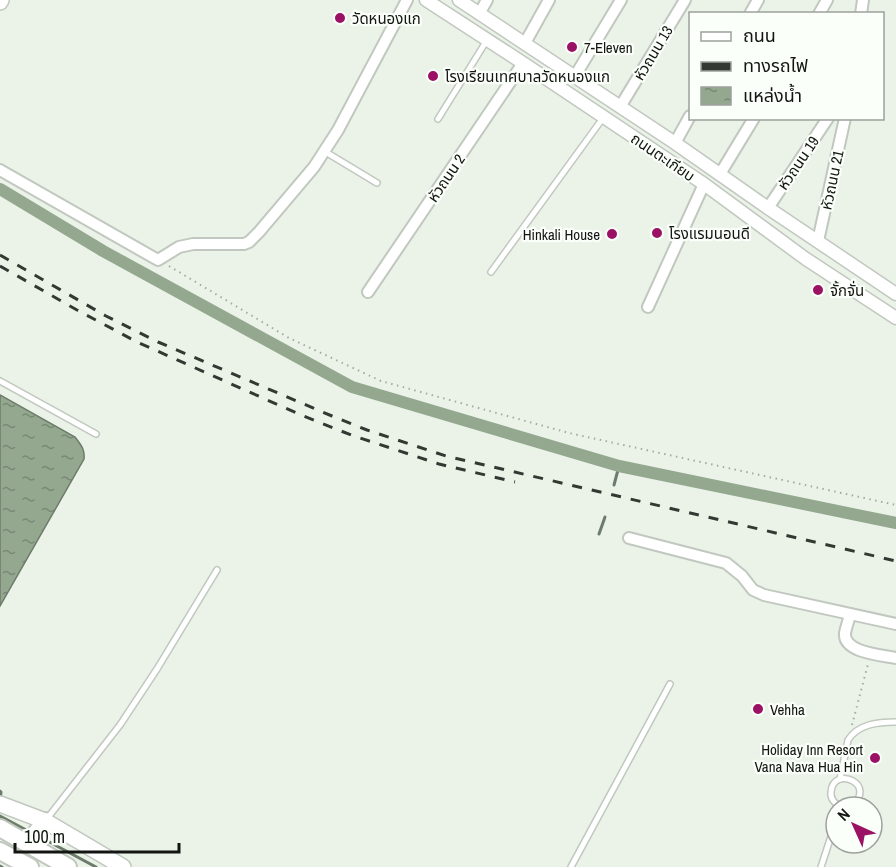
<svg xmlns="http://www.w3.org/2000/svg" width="896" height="867" font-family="'Archivo Narrow','Noto Sans Thai',sans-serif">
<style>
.water{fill:url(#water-ripples);stroke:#6d7c6a;stroke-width:1.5}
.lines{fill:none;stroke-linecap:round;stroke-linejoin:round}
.stream{stroke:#6d7c6a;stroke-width:3}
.canal{stroke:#94a890;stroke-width:12}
.service-casing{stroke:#c1c8bf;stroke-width:8}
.minor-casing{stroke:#c1c8bf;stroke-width:14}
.tertiary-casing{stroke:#c1c8bf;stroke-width:15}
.secondary-casing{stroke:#c1c8bf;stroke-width:18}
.primary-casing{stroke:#c1c8bf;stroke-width:20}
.path{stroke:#a3aaa2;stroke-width:2;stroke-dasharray:1.5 4.5;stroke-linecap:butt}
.service{stroke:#fff;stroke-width:5}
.minor{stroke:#fff;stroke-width:10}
.tertiary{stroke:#fff;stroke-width:12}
.secondary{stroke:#fff;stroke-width:15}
.primary{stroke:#fff;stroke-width:16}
.rail{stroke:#343833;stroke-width:3;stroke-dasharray:10 10;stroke-linecap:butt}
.poi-dot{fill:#9b1264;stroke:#fafff9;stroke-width:2}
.labels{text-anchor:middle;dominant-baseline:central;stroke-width:4.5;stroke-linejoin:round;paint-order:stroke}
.poi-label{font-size:15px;fill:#121511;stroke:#fafff9;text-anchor:start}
.street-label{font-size:15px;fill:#121511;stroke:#fafff9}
</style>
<defs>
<pattern id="water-ripples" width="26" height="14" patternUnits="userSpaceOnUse" patternTransform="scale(1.5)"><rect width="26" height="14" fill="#94a890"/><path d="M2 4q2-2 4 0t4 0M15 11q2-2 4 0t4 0" fill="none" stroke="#778874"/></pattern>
</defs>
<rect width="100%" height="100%" fill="#ebf3e9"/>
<path class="water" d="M0,395L75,437C81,445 85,449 84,459L0,606Z"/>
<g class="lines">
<g class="stream">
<path d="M614,485L619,466"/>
<path d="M599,534L605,517"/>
<path d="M0,791L1,792L0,801"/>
<path d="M0,816L30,832"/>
<path d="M42,838L96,867"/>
<path d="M0,866L2,867"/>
</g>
<path class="canal" d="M0,189L103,251L352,387L619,466L896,523"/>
<defs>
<g id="service">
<path d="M438,119L487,40"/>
<path d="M324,151L377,183"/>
<path d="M491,272L603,118"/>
<path d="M0,381L96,434"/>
<path d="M840,779L848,740C858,724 878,722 896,722"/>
<path d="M840,807C835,803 830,799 831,792C833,764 880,785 850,807"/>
<path d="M46,820L120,725L157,669L217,570"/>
<path d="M571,867L670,684"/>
<path d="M821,867L836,821"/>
</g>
<g id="minor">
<path d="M479,14L487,0"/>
<path d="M750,14L758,0"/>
<path d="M819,14L827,0"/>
<path d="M861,14L863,0"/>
<path d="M525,43L549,0"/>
<path d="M575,76L621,0"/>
<path d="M620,107L685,0"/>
<path d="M675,143L690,116"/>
<path d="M0,170L158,260L179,247L193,244H244L249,242L259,232L314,167L338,130L407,0"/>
<path d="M720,174L754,118"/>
<path d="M768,208L828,118"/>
<path d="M818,241L845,118"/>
<path d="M368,292L523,63"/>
<path d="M648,307L704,184"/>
<path d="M629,538L726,563L742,576L753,590L764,595L896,624"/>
<path d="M850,614C849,620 846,627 845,633C843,653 882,655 896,658"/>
</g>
<g id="tertiary">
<path d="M426,0L523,63L704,184L806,259L896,318"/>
<path d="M459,0L675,143L768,208L896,294"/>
</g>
<g id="secondary">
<path d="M0,2L1,0"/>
<path d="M0,804L45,821L123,867"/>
</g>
<g id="primary">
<path d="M0,828L68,867"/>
<path d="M28,844L45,821"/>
<path d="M0,851L30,867"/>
</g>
</defs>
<use href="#service" class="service-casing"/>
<use href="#minor" class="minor-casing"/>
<use href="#tertiary" class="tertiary-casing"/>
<use href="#secondary" class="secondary-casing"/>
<use href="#primary" class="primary-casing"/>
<g class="path">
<path d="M169,266L289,338L381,381L569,433L896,505"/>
<path d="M852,725L868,664"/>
</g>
<use href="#service" class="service"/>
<use href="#minor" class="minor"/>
<use href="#tertiary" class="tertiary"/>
<use href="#secondary" class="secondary"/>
<use href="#primary" class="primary"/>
<g class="rail">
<path d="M0,255L106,316L158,342L332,416L367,430L446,456L896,561"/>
<path d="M0,266L77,310L137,342L301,415L351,435L439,464L515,482"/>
</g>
</g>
<g class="poi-dot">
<circle cx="340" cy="18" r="6"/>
<circle cx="572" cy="47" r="6"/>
<circle cx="433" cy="76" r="6"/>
<circle cx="657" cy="233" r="6"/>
<circle cx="612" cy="234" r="6"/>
<circle cx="818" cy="290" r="6"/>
<circle cx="758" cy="709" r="6"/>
<circle cx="875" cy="758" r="6"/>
</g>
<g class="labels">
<g class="poi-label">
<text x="352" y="18">วัดหนองแก</text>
<text x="584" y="47">7-Eleven</text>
<text x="445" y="76">โรงเรียนเทศบาลวัดหนองแก</text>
<text x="669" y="233">โรงแรมนอนดี</text>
<text x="600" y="234" text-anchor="end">Hinkali House</text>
<text x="830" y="290">จั้กจั่น</text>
<text x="770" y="709">Vehha</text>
<text x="863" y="749" text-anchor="end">Holiday Inn Resort<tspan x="863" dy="17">Vana Nava Hua Hin</tspan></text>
</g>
<g class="street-label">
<text transform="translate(653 53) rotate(-59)">หัวถนน 13</text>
<text transform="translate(663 157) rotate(34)">ถนนตะเกียบ</text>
<text transform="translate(798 163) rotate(-56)">หัวถนน 19</text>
<text transform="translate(446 178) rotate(-56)">หัวถนน 2</text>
<text transform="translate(832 180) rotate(-78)">หัวถนน 21</text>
</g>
</g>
<rect x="689" y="12" width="195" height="108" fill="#fafff9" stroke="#9da19c" stroke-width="1.5"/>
<rect x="701" y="32" width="30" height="9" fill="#ffffff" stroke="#9da19c" stroke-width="1.5"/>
<text x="743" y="42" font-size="18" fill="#121511">ถนน</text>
<rect x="701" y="62" width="30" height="9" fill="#343833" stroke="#9da19c" stroke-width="1.5"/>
<text x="743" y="72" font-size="18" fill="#121511">ทางรถไฟ</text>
<rect x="701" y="87" width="30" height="18" fill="url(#water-ripples)" stroke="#9da19c" stroke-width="1.5"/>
<text x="743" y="102" font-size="18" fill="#121511">แหล่งน้ำ</text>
<g transform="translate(854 825) rotate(315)"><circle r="28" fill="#fafff9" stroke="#9da19c" stroke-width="1.5"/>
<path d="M0-4.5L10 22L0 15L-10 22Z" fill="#9b1264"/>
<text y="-9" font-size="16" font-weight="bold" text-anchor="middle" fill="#121511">N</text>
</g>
<path d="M15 843v9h164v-9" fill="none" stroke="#121511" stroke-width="3"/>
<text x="24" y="843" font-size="18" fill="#121511" stroke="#fafff9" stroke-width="4.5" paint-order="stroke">100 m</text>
</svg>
